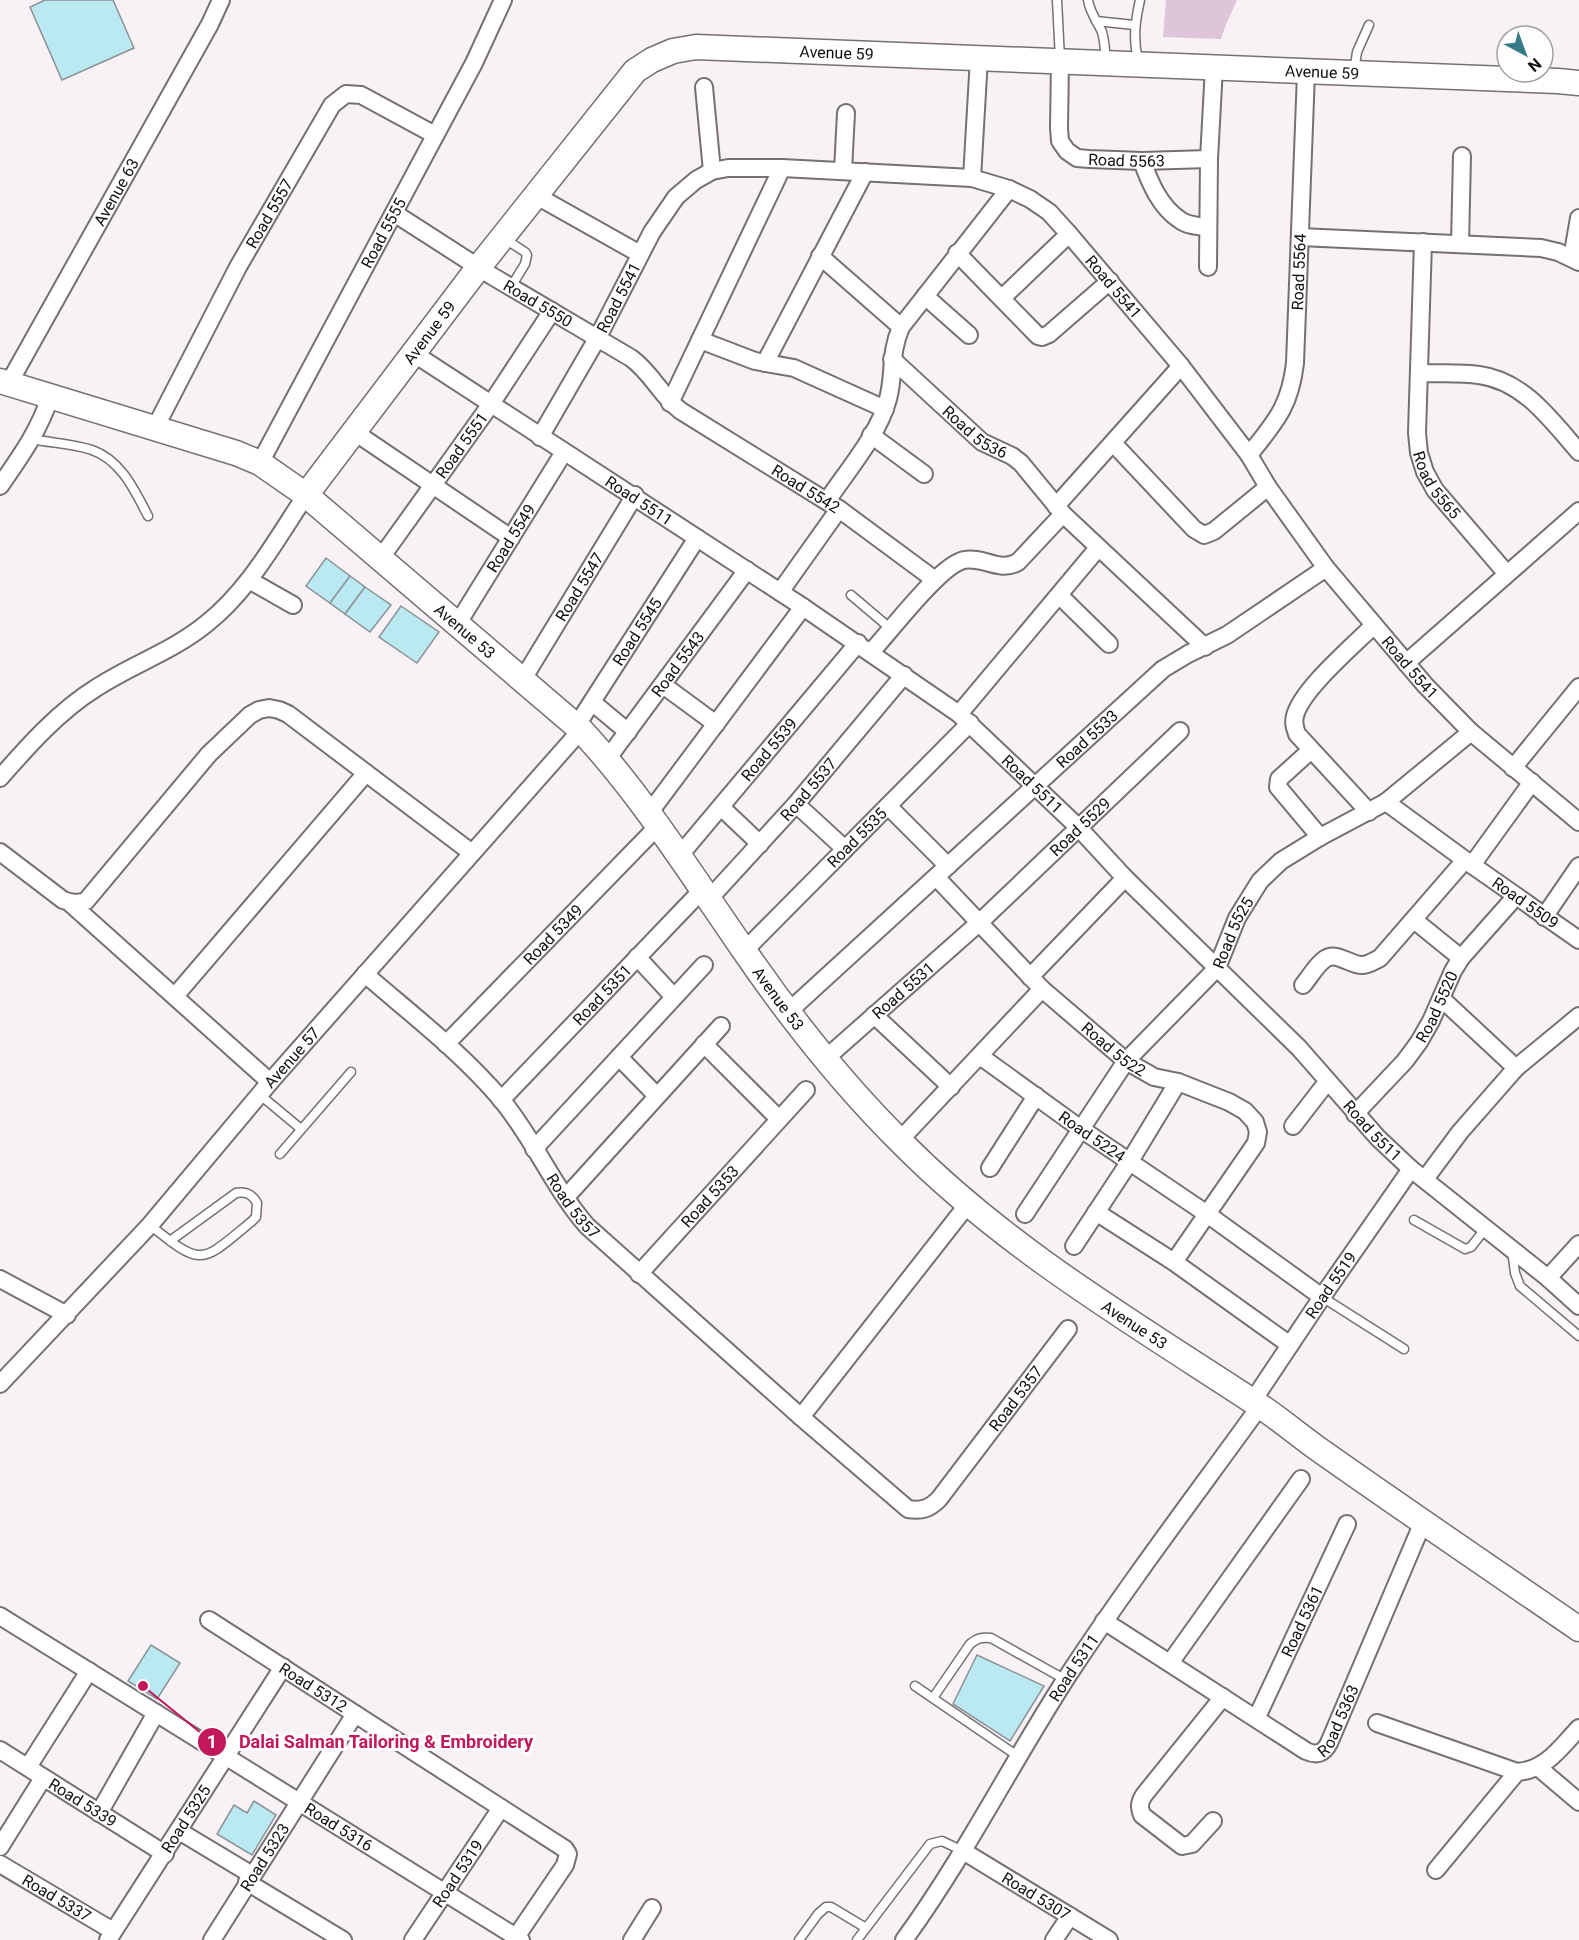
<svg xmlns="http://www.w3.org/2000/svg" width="1579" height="1940" font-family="Roboto,sans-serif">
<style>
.green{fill:#dec5d9}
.building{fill:#bae9f1;stroke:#8b9395;stroke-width:1.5}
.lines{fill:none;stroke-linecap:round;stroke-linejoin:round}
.lane-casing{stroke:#767074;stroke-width:11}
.street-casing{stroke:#767074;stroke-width:20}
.secondary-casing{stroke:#767074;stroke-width:27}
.lane{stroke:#fff;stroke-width:8}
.street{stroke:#fff;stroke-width:16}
.secondary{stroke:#fff;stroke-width:24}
.labels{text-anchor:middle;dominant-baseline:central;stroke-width:6;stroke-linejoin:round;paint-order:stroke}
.street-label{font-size:16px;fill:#110f11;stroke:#fff}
.leader{fill:none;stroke:#c2185b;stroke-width:2}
.callout-dot{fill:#c2185b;stroke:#fff;stroke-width:2}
.mark-label{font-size:18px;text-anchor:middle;font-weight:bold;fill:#fff}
.callout-label{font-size:18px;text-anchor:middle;font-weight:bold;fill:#c2185b;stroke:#fff;stroke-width:6;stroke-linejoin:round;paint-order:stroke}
</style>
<rect width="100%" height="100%" fill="#f8f1f6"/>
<path class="green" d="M1166,0H1237L1225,27L1221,39L1163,37Z"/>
<g class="building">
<path d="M45,0H113L134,48L62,80L30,7Z"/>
<path d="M326,558L350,576L330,603L306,586Z"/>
<path d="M350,576L365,587L345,614L330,603Z"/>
<path d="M365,587L391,605L370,632L345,614Z"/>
<path d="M401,606L439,632L417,663L379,637Z"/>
<path d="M151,1645L180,1663L157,1699L128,1681Z"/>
<path d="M977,1655L1044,1686L1010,1741L953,1704Z"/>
<path d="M254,1801L276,1815L252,1855L217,1834L234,1805L247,1813Z"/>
</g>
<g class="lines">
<defs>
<g id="lane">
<path d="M1057,0L1060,59"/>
<path d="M1088,0C1090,13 1097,21 1102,32C1105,42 1105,52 1106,62"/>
<path d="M1096,21L1134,25"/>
<path d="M1138,61C1133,37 1135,23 1140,0"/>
<path d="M1354,72L1357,52L1369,25"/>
<path d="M505,239L525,252L527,255L525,264L511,287"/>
<path d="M32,439C52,443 74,444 92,450C121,460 135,491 148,516"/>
<path d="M851,595L891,629"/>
<path d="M259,1094L301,1129"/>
<path d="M280,1154L351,1072"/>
<path d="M1414,1220L1465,1249L1471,1247L1485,1229"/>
<path d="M150,1225C203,1268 201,1263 251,1222L256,1217L257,1203C252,1194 246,1191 236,1193L170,1241"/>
<path d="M1512,1250L1515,1273L1520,1286L1579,1336"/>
<path d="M1322,1297L1404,1349"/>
<path d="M915,1686L1019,1757"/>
<path d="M933,1698L970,1644C977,1638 982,1637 991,1638L1066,1680"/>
<path d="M799,1940L818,1914L826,1907H831L866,1928"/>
<path d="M857,1940L930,1844L942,1841L963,1851"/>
</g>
<g id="street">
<path id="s1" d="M1060,61L1059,128L1060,141L1067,151L1077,158L1089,159L1142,161L1209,159"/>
<path d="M704,87L712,171"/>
<path d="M1142,161C1150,183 1160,207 1180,220C1188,226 1199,226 1208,227"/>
<path d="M843,171L846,113"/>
<path d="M972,178L979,58"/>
<path d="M535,195L640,254"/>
<path id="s2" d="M394,213L492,276L631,358C652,373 661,396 681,411L839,509L935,580"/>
<path d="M1300,237L1541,248L1558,252L1579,262"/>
<path id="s3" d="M1423,242L1417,433L1419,453L1425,472L1435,490L1507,574"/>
<path d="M1460,244L1462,156"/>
<path d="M957,253L1038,336L1042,337L1049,334L1110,281"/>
<path d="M820,256L901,327"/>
<path d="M1572,258L1579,218"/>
<path d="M1208,267L1209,159L1214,67"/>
<path d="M925,296L969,335"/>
<path d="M1002,298L1069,234"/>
<path d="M700,340L755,361L794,368L885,409"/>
<path id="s4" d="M413,353L803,607L959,714L1078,827L1125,878L1299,1048L1378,1138L1411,1169L1548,1278L1579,1306"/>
<path id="s5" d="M892,359L982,442L1012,456L1021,463L1063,514L1205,647"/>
<path d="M765,363L865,172"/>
<path d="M1419,373C1438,374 1459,372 1479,375C1524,381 1551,420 1579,452"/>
<path id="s6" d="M9,383L210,24L221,0"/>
<path d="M670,403L782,168"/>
<path id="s7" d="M155,428L238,267L332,105L346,94L361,95L435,135"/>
<path d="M353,431L511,538"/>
<path d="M871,435L924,474"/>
<path id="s8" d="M540,437L598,337L652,232L676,197L696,180L712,171L728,168H782L972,178L1009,189L1030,199L1049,212L1069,234L1181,366L1249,455L1268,487L1326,568L1425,685L1471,732L1579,822"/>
<path d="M1113,443L1194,529L1204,535L1214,531L1268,487"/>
<path id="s9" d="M1249,455C1275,422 1290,407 1295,363L1306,73"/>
<path id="s10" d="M260,463L474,63L503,0"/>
<path d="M0,486C20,457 39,431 50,397"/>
<path d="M827,501C847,471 879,434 888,399C895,373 889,355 901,327L1009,189"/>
<path d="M1056,506L1181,366"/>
<path id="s11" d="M380,559L491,404L552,311"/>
<path d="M249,580L293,605"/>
<path d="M780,592L839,509"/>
<path d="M1059,595L1109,644"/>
<path id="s12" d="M458,623L564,452"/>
<path d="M871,652C890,632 940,565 964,560C984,556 999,573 1018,562L1063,514"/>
<path d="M1406,663L1579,511"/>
<path id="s13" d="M523,679L635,495"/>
<path d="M663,685L716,724"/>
<path d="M592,702L628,732"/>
<path d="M959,714L1098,548"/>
<path id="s14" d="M577,725L697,538"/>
<path d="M1311,750L1279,779L1278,787L1320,837"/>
<path id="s15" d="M608,758L747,570"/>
<path d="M1513,768L1579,687"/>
<path d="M0,778C28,746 59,711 96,688C131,665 173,651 206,624C249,590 276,540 306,495"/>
<path id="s16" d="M1386,802L1472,865L1579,940"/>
<path d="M796,804L845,849"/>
<path d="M888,806L948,866"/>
<path d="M721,807L760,844"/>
<path d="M650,812L803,607"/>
<path d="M1369,812L1297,734C1295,728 1293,723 1295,716C1301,690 1353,646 1374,625"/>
<path d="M0,852L63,900C71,903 77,904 86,901L209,754L250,715L259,710L269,708L279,710L288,714L472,853"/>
<path id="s17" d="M680,855L858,643"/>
<path d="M1472,865L1532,782"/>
<path id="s18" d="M936,877L1042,989L1126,1061L1154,1077L1178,1082L1229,1102L1245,1111L1255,1122L1258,1132L1256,1143L1174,1262"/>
<path id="s19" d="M709,899L796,804L904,675"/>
<path d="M70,903L270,1082"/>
<path d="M1544,917L1579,866"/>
<path d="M1414,920L1461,958"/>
<path id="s20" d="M744,951L970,723"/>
<path d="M637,957L674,997"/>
<path id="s21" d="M365,974C411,1014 461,1052 500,1098C533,1137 553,1187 587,1226L801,1417L908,1509C922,1511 929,1509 939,1499L1068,1329"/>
<path d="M1030,977L1125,878"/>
<path d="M1303,985C1310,977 1316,965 1325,959C1337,951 1349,965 1362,965C1368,965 1374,961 1380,958L1465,860"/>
<path d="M175,996L366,773"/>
<path d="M1442,999L1516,1068"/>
<path id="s22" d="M788,1012L1163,669L1188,654L1227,635L1326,568"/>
<path d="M874,1015L951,1087"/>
<path id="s23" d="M446,1044L659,825"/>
<path d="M704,1044L779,1119"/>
<path id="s24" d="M980,1056L1081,1129L1207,1214L1322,1297"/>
<path d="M619,1057L657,1096"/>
<path id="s25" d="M825,1059L980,922L1180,731"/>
<path id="s26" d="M501,1100L703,889"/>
<path id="s27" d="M1355,1114L1405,1061L1419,1042L1431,1021L1453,971L1461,958L1516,896"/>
<path d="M1293,1126L1327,1082"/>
<path d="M899,1141L1042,989"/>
<path d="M534,1149L704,965"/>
<path d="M990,1168L1036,1096"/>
<path d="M1425,1179L1460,1132L1516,1068L1579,1016"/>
<path d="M566,1197L721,1026"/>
<path d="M1096,1212L1174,1262L1290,1345"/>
<path id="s28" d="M1025,1214L1126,1061L1217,968L1237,918L1260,881L1281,861L1320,837L1386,802L1471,732"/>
<path d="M1074,1246L1130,1161L1178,1082"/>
<path id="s29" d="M639,1274L806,1090"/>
<path d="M1548,1278L1579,1244"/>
<path d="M0,1279L67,1315"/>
<path id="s30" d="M0,1384L150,1225L270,1082L581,730"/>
<path id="s31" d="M1252,1402L1322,1297L1411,1169"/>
<path d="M801,1417L968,1204"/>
<path id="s32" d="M0,1616L521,1940"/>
<path id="s33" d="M209,1620L565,1849L568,1854L565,1865L514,1940"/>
<path id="s34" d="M1104,1621L1306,1751C1317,1756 1324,1753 1329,1743L1423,1522"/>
<path d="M1170,1663L1301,1479"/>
<path id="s35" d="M1257,1717L1347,1524"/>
<path d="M1377,1723L1517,1772C1546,1770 1560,1748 1579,1728"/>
<path id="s36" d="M0,1750L165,1854"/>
<path d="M28,1767L89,1671"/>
<path d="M1539,1768L1579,1802"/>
<path d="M99,1813L156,1713"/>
<path d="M1213,1821L1192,1844L1182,1846L1142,1815C1139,1807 1139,1803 1144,1795L1223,1697"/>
<path d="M179,1831L252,1875"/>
<path d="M0,1847L43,1778"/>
<path id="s37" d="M963,1851L1109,1940"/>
<path id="s38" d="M0,1864L113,1931"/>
<path d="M1436,1870L1517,1772"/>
<path d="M247,1882L343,1940"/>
<path id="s39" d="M108,1940L283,1667"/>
<path id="s40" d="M212,1940L355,1714"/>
<path id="s41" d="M413,1940L501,1808"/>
<path d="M632,1940L652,1908"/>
<path id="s42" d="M904,1940C965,1856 1011,1764 1067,1677C1128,1584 1195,1496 1260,1406"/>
<path d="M1054,1940L1070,1916"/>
</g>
<g id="secondary">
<path id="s43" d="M0,381L236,453L260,463L306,495L581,730C643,797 691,874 743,949C791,1019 843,1085 903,1144C1008,1250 1137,1325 1260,1406C1281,1420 1300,1436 1321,1451C1406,1511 1493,1570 1579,1629"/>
<path id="s44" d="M306,495L478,268L635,71L652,60L673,51L696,47C983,58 1270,70 1558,81L1579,83"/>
</g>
</defs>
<use href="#lane" class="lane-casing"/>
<use href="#street" class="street-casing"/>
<use href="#secondary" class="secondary-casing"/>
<use href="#lane" class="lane"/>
<use href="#street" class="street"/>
<use href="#secondary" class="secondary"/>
</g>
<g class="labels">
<g class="street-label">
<text stroke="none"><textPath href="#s44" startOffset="744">Avenue 59</textPath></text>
<text stroke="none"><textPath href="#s44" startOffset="1230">Avenue 59</textPath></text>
<text stroke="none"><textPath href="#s1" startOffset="154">Road 5563</textPath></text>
<text stroke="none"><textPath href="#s6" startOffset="219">Avenue 63</textPath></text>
<text stroke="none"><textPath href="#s7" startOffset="243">Road 5557</textPath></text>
<text stroke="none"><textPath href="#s10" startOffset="261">Road 5555</textPath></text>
<text stroke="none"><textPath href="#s9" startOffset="196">Road 5564</textPath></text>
<text stroke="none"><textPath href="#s8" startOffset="765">Road 5541</textPath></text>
<text stroke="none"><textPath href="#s8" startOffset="160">Road 5541</textPath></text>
<text stroke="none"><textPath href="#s2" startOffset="170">Road 5550</textPath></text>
<text stroke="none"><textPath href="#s44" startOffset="204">Avenue 59</textPath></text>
<text stroke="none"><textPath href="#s5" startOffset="111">Road 5536</textPath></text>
<text stroke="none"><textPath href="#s11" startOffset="140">Road 5551</textPath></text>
<text stroke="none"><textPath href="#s3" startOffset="248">Road 5565</textPath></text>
<text stroke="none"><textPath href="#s2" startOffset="498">Road 5542</textPath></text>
<text stroke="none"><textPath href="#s4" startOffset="270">Road 5511</textPath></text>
<text stroke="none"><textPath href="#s12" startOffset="100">Road 5549</textPath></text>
<text stroke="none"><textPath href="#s13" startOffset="108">Road 5547</textPath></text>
<text stroke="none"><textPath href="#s43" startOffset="538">Avenue 53</textPath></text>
<text stroke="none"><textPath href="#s14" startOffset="111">Road 5545</textPath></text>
<text stroke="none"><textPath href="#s15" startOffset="117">Road 5543</textPath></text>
<text stroke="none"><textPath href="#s8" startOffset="1248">Road 5541</textPath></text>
<text stroke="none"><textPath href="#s22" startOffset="405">Road 5533</textPath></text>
<text stroke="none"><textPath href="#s17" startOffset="138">Road 5539</textPath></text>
<text stroke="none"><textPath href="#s4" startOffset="756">Road 5511</textPath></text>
<text stroke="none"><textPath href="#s19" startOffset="148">Road 5537</textPath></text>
<text stroke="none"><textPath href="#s25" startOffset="345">Road 5529</textPath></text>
<text stroke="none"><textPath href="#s20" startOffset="160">Road 5535</textPath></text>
<text stroke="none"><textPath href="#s16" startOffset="172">Road 5509</textPath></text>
<text stroke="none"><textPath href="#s28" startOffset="352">Road 5525</textPath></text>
<text stroke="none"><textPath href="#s23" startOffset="153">Road 5349</textPath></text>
<text stroke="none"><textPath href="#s25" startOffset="104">Road 5531</textPath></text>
<text stroke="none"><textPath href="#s26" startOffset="146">Road 5351</textPath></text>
<text stroke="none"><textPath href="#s43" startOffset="1024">Avenue 53</textPath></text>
<text stroke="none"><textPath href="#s27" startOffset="136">Road 5520</textPath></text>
<text stroke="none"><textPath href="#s18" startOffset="248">Road 5522</textPath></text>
<text stroke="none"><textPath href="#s30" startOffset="438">Avenue 57</textPath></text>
<text stroke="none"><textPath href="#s4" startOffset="1242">Road 5511</textPath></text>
<text stroke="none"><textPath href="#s24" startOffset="138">Road 5224</textPath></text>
<text stroke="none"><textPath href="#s29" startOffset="105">Road 5353</textPath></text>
<text stroke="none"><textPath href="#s21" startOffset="314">Road 5357</textPath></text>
<text stroke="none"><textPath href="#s31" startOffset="141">Road 5519</textPath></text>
<text stroke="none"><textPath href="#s43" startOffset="1510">Avenue 53</textPath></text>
<text stroke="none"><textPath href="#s21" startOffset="927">Road 5357</textPath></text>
<text stroke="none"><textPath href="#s35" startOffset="106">Road 5361</textPath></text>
<text stroke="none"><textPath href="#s42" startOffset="321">Road 5311</textPath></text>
<text stroke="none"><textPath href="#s33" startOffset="124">Road 5312</textPath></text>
<text stroke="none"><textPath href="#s34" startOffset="292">Road 5363</textPath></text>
<text stroke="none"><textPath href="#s36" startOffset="98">Road 5339</textPath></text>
<text stroke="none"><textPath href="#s39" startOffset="144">Road 5325</textPath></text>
<text stroke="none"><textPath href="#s32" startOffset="399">Road 5316</textPath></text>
<text stroke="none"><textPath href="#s40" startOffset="98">Road 5323</textPath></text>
<text stroke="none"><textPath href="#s41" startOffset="80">Road 5319</textPath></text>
<text stroke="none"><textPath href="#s37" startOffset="86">Road 5307</textPath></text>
<text stroke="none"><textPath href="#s38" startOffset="66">Road 5337</textPath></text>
</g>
</g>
<path class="leader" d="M143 1686L212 1742"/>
<g class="callout-dot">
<circle cx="143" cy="1686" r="6"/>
<circle cx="212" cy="1742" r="15"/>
</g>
<g class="mark-label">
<text x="212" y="1748">1</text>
</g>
<g class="callout-label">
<text x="386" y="1748">Dalai Salman Tailoring &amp; Embroidery</text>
</g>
<g transform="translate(1525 54) rotate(139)"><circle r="28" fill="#ffffff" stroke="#a09fa0" stroke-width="1.5"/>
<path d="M0-4.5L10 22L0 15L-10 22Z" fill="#347b86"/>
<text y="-9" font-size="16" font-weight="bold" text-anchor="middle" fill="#110f11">N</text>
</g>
</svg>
